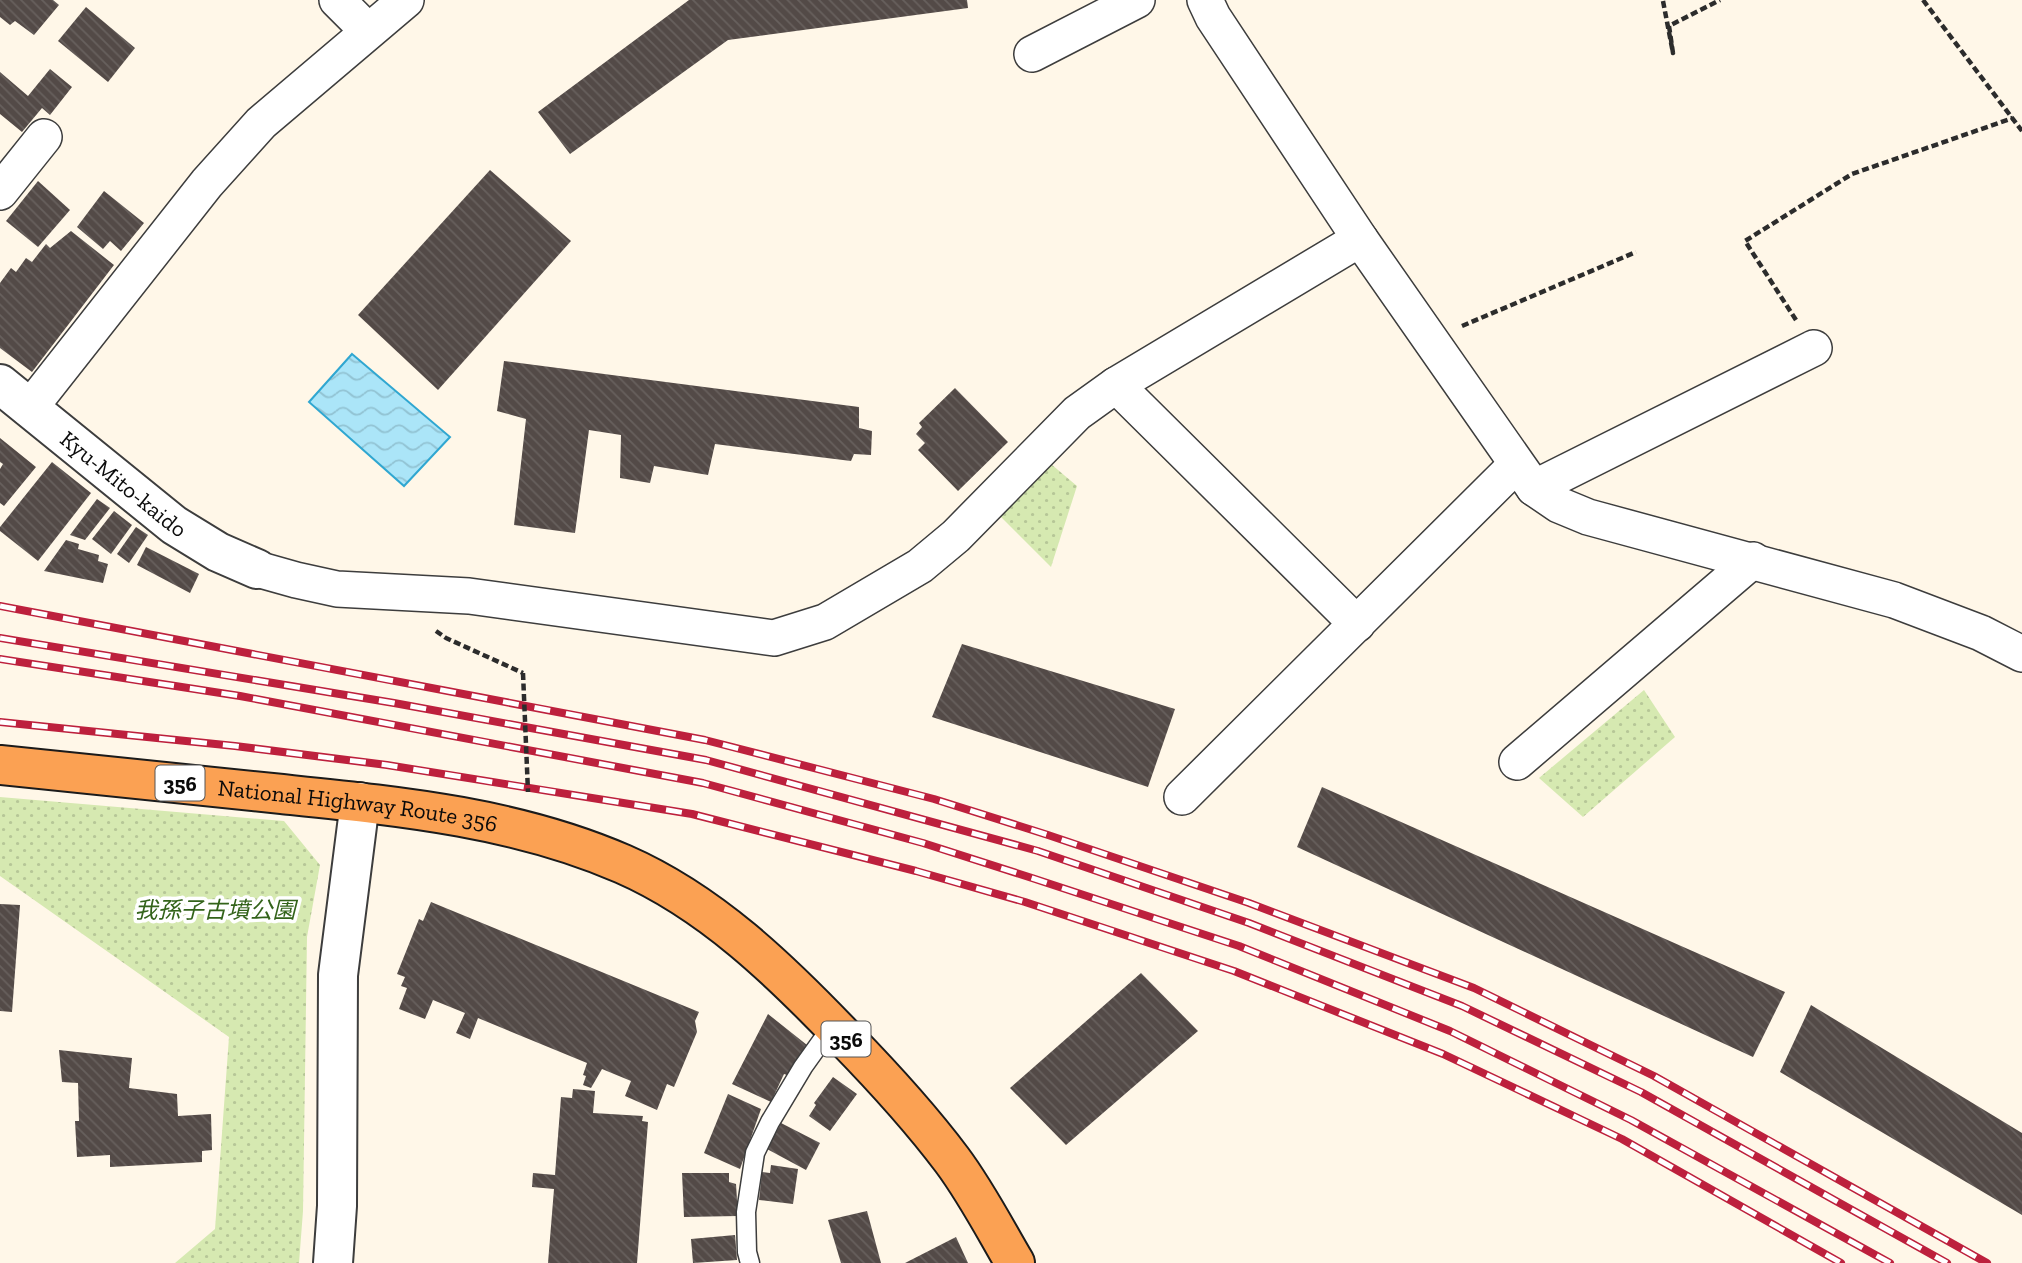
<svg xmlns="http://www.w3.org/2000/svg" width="2022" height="1263" font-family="'Zilla Slab','Noto Sans JP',serif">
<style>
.park{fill:url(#park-dots)}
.water{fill:url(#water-waves);stroke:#30a7d1;stroke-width:2}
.building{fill:url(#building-back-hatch)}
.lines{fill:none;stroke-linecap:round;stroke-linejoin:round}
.service-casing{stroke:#3d3d3d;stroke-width:21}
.minor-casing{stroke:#3d3d3d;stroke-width:38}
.tertiary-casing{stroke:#3d3d3d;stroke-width:42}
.trunk-casing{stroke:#1b1b1b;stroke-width:42}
.path{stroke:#2c2c2c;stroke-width:4.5;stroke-dasharray:7 3.5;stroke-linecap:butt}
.service{stroke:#fff;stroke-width:18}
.minor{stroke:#fff;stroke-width:35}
.tertiary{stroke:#fff;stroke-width:38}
.trunk{stroke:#fba153;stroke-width:38}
.rail-casing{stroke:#bd203d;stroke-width:8}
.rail{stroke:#fff;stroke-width:5;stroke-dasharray:16;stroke-linecap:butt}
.path-bridge{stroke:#2c2c2c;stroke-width:4.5;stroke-dasharray:7 3.5;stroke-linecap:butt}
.labels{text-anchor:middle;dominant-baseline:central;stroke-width:7;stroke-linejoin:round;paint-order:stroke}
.shield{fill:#fff;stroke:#545454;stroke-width:2}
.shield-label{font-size:21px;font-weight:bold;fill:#0a0a0a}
.street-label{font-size:23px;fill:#0a0a0a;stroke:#fff}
.park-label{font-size:23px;font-style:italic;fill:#33631a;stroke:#fff}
</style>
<defs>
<pattern id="park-dots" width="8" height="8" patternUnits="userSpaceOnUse" patternTransform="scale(1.75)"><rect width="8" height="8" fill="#d6e9b1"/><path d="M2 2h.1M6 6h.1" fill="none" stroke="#b6c697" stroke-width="1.8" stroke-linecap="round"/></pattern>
<pattern id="water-waves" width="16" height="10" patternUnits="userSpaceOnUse" patternTransform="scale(1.75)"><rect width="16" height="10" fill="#abe5f8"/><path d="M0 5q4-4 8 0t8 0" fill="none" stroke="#92c3d3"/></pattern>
<pattern id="building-back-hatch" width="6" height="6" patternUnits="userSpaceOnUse" patternTransform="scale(1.75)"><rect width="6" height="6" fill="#534a47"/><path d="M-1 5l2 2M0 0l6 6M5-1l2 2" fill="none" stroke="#67605d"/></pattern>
</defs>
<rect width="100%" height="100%" fill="#fff7e8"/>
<g class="park">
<path d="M1045,459L1077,486L1051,567L995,511Z"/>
<path d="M1644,690L1675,737L1583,817L1539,778Z"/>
<path d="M0,797L284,821L320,865L307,937L303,1211L299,1263H175L215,1229L229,1037L0,876Z"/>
</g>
<path class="water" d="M352,354L450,437L404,486L309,402Z"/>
<g class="building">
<path d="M0,0H53L59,5L34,35L15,21L10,25L0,17Z"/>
<path d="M689,0H967L968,8L728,40L570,154L538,112Z"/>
<path d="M86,7L135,48L108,82L58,41Z"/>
<path d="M50,69L72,87L50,115L42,108L22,132L0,114V72L28,96Z"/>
<path d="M490,170L571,241L438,390L358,315Z"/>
<path d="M38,181L70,210L38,247L6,221Z"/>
<path d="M104,191L144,223L121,251L110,241L103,249L77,227Z"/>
<path d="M71,231L114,265L32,372L0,348V283L11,268L16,272L26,258L32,262L46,244L50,248Z"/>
<path d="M504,361L859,407V428L872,431L871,455L854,454L851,461L715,444L708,475L654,466L650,483L620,478L621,435L589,430L575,533L514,525L526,419L497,411Z"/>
<path d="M955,388L1008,442L958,491L918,450L925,443L916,434L922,427L919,423Z"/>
<path d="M0,438L36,467L4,506L0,503V469L3,464L0,462Z"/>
<path d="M52,462L91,493L38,561L0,531V527Z"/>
<path d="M97,499L110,508L85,540L70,535Z"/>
<path d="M114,511L132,525L111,554L92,539Z"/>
<path d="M136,527L148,535L129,563L117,554Z"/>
<path d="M66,540L79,544L78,549L99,555L98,561L108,564L103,583L44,571Z"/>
<path d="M146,547L199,574L190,593L137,565Z"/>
<path d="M962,644L1175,709L1148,787L932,717Z"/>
<path d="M1322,787L1785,992L1753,1057L1297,847Z"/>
<path d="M431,902L699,1012L695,1021L697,1032L674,1087L667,1084L657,1110L625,1096L631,1081L602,1069L591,1088L583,1085L586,1076L583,1075L587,1063L478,1018L470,1039L456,1033L465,1013L433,1000L425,1019L399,1009L407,988L401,986L405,977L397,974L419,919L423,921Z"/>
<path d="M0,904L20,905L12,1012L0,1011Z"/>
<path d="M1141,973L1198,1031L1066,1145L1010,1088Z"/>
<path d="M1811,1005L2022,1133V1215L1780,1072Z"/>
<path d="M768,1014L807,1045L790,1076L784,1074L771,1102L732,1084Z"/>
<path d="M59,1050L132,1058L129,1088L177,1094L178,1116L211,1114L212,1150L202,1151V1162L110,1167V1155L77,1157L75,1121H79L78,1083L62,1082Z"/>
<path d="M833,1077L857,1094L830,1131L809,1116L816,1105L814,1103Z"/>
<path d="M573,1089L595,1091L593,1113L643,1116L642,1121L648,1122L637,1263H548L554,1189L532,1187L533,1173L555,1175L561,1097L572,1098Z"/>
<path d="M728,1094L761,1109L740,1169L704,1153Z"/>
<path d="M781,1123L820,1143L806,1170L767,1149Z"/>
<path d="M771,1165L798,1169L793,1204L759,1200L762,1172L770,1173Z"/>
<path d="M682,1173H729V1182L736,1184L738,1216L684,1217Z"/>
<path d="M867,1211L881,1263H841L828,1220Z"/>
<path d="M735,1235L737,1260L693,1263L691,1239Z"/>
<path d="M956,1237L968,1263H905Z"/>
</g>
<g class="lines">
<defs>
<path id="service" d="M750,1263L747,1252L746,1212L755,1153L770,1122L803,1067L833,1025"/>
<g id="minor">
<path d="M337,0L368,31"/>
<path d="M1205,0L1213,17L1360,239L1534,488L1559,505L1588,517L1894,600L1981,633L2022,654"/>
<path d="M1032,54L1137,0"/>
<path d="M0,192L44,137"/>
<path d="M1116,385L1357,624"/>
<path d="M29,409L207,183L261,123L406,0"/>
<path d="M1534,488L1814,348"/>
<path d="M257,569L296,580L337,589L469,596L774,638L825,622L920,566L956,536L1077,413L1116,385L1360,239"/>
<path d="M1517,762L1753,560"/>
<path d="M1182,797L1516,465"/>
</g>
<g id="tertiary">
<path id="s1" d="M0,384L174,525L218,552L257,569"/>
<path d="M333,1263L337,1206L338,975L360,802"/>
</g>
<g id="trunk">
<path id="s2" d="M0,765C94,774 188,784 282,794C398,806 515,817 623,864C710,902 780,970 845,1038C883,1077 919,1116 952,1160C976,1192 995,1229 1015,1263"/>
</g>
</defs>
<use href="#service" class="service-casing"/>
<use href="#minor" class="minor-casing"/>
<use href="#tertiary" class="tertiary-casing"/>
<use href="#trunk" class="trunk-casing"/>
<g class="path">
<path d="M1923,0L2022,131"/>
<path d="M1663,1L1673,53L1669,26L1720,0"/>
<path d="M1796,320L1745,241L1852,174L2013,118"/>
<path d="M1462,326L1636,252"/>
<path d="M436,631L446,638L523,673"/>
</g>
<use href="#service" class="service"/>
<use href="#minor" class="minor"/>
<use href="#tertiary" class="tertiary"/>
<use href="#trunk" class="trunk"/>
<defs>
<g id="rail">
<path d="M0,606L705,740L934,799L1048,835L1249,903L1474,988L1654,1076L1987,1263"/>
<path d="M0,638L394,703L706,760L1038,851L1249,923L1462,1006L1641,1092L1947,1263"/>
<path d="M0,659L240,696L703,783L923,843L1032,878L1239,946L1450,1031L1631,1120L1890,1263"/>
<path d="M0,722L235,746L387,765L692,814L916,871L1025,902L1234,971L1443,1054L1622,1139L1841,1263"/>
</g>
</defs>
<use href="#rail" class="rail-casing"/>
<use href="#rail" class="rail"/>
<path class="path-bridge" d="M523,673L528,792"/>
</g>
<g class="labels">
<g class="shield">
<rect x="155.5" y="765.5" width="49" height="35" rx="5"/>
<rect x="821.5" y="1021.5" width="49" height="35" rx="5"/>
</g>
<g class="shield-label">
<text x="180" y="783">356</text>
<text x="846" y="1039">356</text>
</g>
<g class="street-label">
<text stroke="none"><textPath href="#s1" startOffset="159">Kyu-Mito-kaido</textPath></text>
<text stroke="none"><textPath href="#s2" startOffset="360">National Highway Route 356</textPath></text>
</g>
<g class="park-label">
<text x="215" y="910">我孫子古墳公園</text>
</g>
</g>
</svg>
